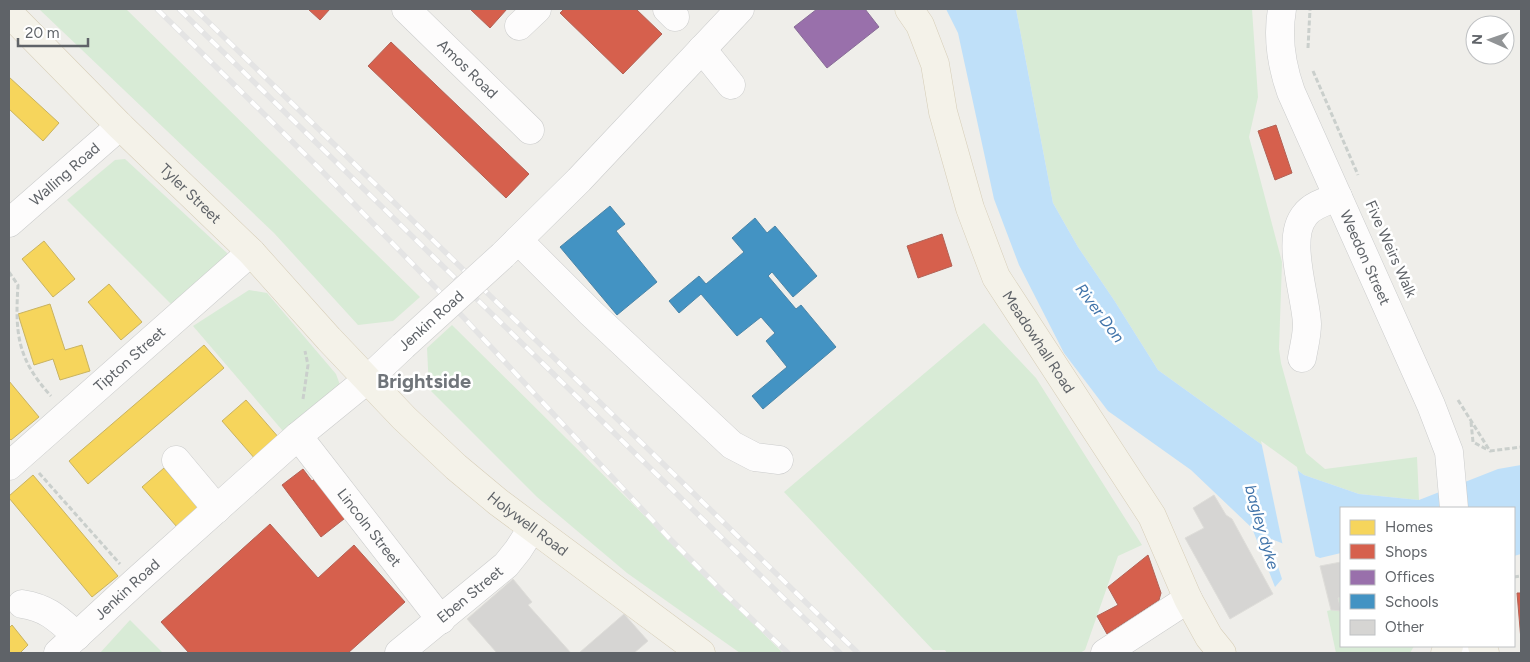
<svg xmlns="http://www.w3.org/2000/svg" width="1530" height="662" font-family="Figtree,sans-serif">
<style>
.green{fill:#d8ebd6}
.water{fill:#bfe0f9}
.pier{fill:#efeeea}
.homes{fill:#f6d55c;stroke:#c9b360}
.shops{fill:#d6604d;stroke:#b26155}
.offices{fill:#9970ab;stroke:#886c97}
.schools{fill:#4393c3;stroke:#4b85a8}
.building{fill:#d6d5d3;stroke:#deddd9}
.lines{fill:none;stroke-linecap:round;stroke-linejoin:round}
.minor-casing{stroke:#cbcccc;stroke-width:29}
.major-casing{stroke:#d7ceb8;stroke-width:29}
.path{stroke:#cacfcc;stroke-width:3;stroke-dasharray:5 2.5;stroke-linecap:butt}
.minor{stroke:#fdfcfc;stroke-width:28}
.major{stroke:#f4f2e9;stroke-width:28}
.rail-casing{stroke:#e4e4e4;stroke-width:5.5}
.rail{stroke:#fff;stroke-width:4;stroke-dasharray:11;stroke-linecap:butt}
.minor-bridge-casing{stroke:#cbcccc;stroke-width:29;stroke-linecap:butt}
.minor-bridge{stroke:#fdfcfc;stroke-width:28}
.labels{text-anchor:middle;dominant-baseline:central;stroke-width:5;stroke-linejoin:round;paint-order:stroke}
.street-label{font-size:15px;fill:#5f6368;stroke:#fff}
.water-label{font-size:16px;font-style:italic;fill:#4174aa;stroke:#fff}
.district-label{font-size:20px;font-weight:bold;fill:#70757a;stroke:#fff}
</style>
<rect width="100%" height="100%" fill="#efeeea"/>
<g class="green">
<path d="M39,9H126L420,297L393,321L358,325L274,233Z"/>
<path d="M1016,9H1252L1258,97L1249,137L1282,262L1279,349L1281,363L1306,453L1325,469L1417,457L1419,500L1359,494L1304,475L1158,370L1114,300L1078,247L1053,203Z"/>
<path d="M125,159L227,253L226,261L174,307L67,200L115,160Z"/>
<path d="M249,290L267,293L336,374L340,385L288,437L193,326Z"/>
<path d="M984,323L1036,378L1142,545L1118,556L1085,650L1080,653H947L945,650H933L784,492Z"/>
<path d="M452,325L783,653H740L627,573L537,497L429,389L427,348Z"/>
<path d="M1341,597V646H1414L1410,653H1336L1327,611L1331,610L1341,611L1338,598Z"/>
<path d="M130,620L163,653H100Z"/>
</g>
<path class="water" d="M946,9H1016L1053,203L1078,247L1114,300L1158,370L1304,475L1359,494L1419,500L1498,469L1521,465V554L1514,556V508H1341V553L1320,558L1269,538L1282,579L1275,587L1252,528L1191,470L1108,411L1064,353L1019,265L994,199L958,33Z"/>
<path class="pier" d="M1261,441L1297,467L1316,559L1283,546Z"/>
<g class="homes">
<path d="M9,77L59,123L43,141L9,109Z"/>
<path d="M44,241L75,279L53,297L22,259Z"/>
<path d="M109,284L142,322L121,340L88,302Z"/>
<path d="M50,304L65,350L82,345L90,371L60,380L53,359L34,365L18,314Z"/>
<path d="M204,345L224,368L88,484L69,461Z"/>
<path d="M9,381L39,417L11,440L9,438Z"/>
<path d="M246,400L280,439L256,460L222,421Z"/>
<path d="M164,468L199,509L177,527L142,487Z"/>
<path d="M33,475L118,576L92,597L9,498V496Z"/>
<path d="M12,625L28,645L20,653H9V628Z"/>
</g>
<g class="shops">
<path d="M308,9H330L320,20Z"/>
<path d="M470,9H507L490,28Z"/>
<path d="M564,9H636L662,34L623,74L560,13Z"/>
<path d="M391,42L529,174L506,198L368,66Z"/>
<path d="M1276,125L1292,173L1275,180L1258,131Z"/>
<path d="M942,234L952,266L918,278L907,246Z"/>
<path d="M303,469L312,481L318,476L349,515L321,537L282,485Z"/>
<path d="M270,524L318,578L354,545L405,602L348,653H189L161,622Z"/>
<path d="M1148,555L1161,593L1159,600L1107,634L1097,616L1118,605L1108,587Z"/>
<path d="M1517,593H1521V640Z"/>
</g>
<path class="offices" d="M817,9H865L879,27L827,68L794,27Z"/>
<g class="schools">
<path d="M610,206L625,224L616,231L657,282L617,315L560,247Z"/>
<path d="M755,218L767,233L775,226L817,276L793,297L772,272L768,276L796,309L801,305L836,347L763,409L752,396L787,367L766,341L775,333L761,317L737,336L701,294L679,313L669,301L699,276L706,284L744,252L732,238Z"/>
</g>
<g class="building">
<path d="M1214,495L1226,515L1232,519L1273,594L1230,619L1185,538L1204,528L1193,508Z"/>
<path d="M1341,562V597L1338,598L1341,611L1331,610L1320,566Z"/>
<path d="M513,579L532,602L528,605L571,653H497L467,619Z"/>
<path d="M624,614L648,641L634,653H579Z"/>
</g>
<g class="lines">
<defs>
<g id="minor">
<path id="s1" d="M406,9L530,130"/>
<path d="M667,9L675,17"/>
<path id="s2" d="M1282,9C1277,38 1281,64 1291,92L1431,405L1449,452L1454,508"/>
<path d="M519,26L537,9"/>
<path d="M702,49L731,85"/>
<path id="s3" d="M9,223L120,126"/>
<path d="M518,240L591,313L732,445L755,457L779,460"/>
<path d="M505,253L579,180L740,9"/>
<path d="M1302,358C1304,346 1307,336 1307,324C1306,296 1285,238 1305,215C1312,205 1327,201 1338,197"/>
<path id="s4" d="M298,436L441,620"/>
<path d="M176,460L217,509"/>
<path id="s5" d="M9,466L251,252"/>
<path d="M22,604C48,608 58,619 77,636"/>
<path d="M1467,646V653"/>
<path id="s6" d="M58,653L135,582L298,436L368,379L403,346"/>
<path id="s7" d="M399,653L506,565L518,550L532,528"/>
<path d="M1105,653L1188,599"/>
</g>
<g id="major">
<path id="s8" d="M909,9L920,25L935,64L943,112L970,208L996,277L1152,516L1188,599L1209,637L1222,653"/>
<path id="s9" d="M9,13L120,126L251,252L329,339L404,418L456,467L498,502L701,653"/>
<path d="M1482,646L1485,653"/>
<path d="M1445,653L1449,646"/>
</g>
</defs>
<use href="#minor" class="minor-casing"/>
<use href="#major" class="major-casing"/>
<g class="path">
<path d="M1308,48L1310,9"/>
<path d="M1313,71L1358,175"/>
<path d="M9,272L18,285C15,333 17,359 51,396"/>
<path d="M303,399L308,365L305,351"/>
<path d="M1458,400L1490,451L1521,447"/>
<path d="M1471,422L1473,442L1488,450"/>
<path d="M39,473L120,564"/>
<path d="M1514,577L1521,576"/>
</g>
<use href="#minor" class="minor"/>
<use href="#major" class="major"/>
<defs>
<g id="rail">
<path d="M157,9L318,167L437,289L668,537L722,591L788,653"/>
<path d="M179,9L840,653"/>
<path d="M195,9L858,653"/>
</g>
</defs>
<use href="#rail" class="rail-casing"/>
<use href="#rail" class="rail"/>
<defs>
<path id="minor-bridge" d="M403,346L503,255"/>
</defs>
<use href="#minor-bridge" class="minor-bridge-casing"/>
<use href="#minor-bridge" class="minor-bridge"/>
</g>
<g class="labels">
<g class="street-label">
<text stroke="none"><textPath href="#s1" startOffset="86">Amos Road</textPath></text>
<text stroke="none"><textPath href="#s3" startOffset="74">Walling Road</textPath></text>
<text stroke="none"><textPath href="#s9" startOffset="256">Tyler Street</textPath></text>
<text transform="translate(1391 249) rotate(66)">Five Weirs Walk</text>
<text stroke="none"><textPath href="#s2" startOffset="266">Weedon Street</textPath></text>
<text transform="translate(431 321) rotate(-42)">Jenkin Road</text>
<text stroke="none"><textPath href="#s8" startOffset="361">Meadowhall Road</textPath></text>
<text stroke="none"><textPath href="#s5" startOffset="161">Tipton Street</textPath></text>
<text stroke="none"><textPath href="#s9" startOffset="729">Holywell Road</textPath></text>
<text stroke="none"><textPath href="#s4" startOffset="116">Lincoln Street</textPath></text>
<text stroke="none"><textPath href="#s6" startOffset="94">Jenkin Road</textPath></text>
<text stroke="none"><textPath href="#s7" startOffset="92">Eben Street</textPath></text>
</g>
<g class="water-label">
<text transform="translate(1100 313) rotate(53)">River Don</text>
<text transform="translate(1262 527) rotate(74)">bagley dyke</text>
</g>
<g class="district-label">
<text x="424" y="381">Brightside</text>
</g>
</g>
<rect width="1530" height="662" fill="none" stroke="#5f6368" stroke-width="20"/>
<rect x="1340" y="507" width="175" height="140" fill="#ffffff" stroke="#bfc1c3"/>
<rect x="1350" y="520" width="25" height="15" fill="#f6d55c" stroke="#bfc1c3"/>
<text x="1385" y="532" font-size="15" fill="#5f6368">Homes</text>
<rect x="1350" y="544" width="25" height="15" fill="#d6604d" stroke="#bfc1c3"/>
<text x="1385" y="557" font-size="15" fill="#5f6368">Shops</text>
<rect x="1350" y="570" width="25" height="15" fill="#9970ab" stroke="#bfc1c3"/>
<text x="1385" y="582" font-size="15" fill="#5f6368">Offices</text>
<rect x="1350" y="594" width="25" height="15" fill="#4393c3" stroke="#bfc1c3"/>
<text x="1385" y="607" font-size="15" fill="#5f6368">Schools</text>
<rect x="1350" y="620" width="25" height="15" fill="#d6d5d3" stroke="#bfc1c3"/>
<text x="1385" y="632" font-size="15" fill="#5f6368">Other</text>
<g transform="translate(1490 40) rotate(272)"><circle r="24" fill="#ffffff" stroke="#bfc1c3"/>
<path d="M0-4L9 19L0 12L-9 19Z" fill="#919496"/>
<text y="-8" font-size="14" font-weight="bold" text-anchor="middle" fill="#5f6368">N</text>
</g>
<path d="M18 38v8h70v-8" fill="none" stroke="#5f6368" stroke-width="2.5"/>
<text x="25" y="38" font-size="15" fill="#5f6368" stroke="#ffffff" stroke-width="4" paint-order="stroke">20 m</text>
</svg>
